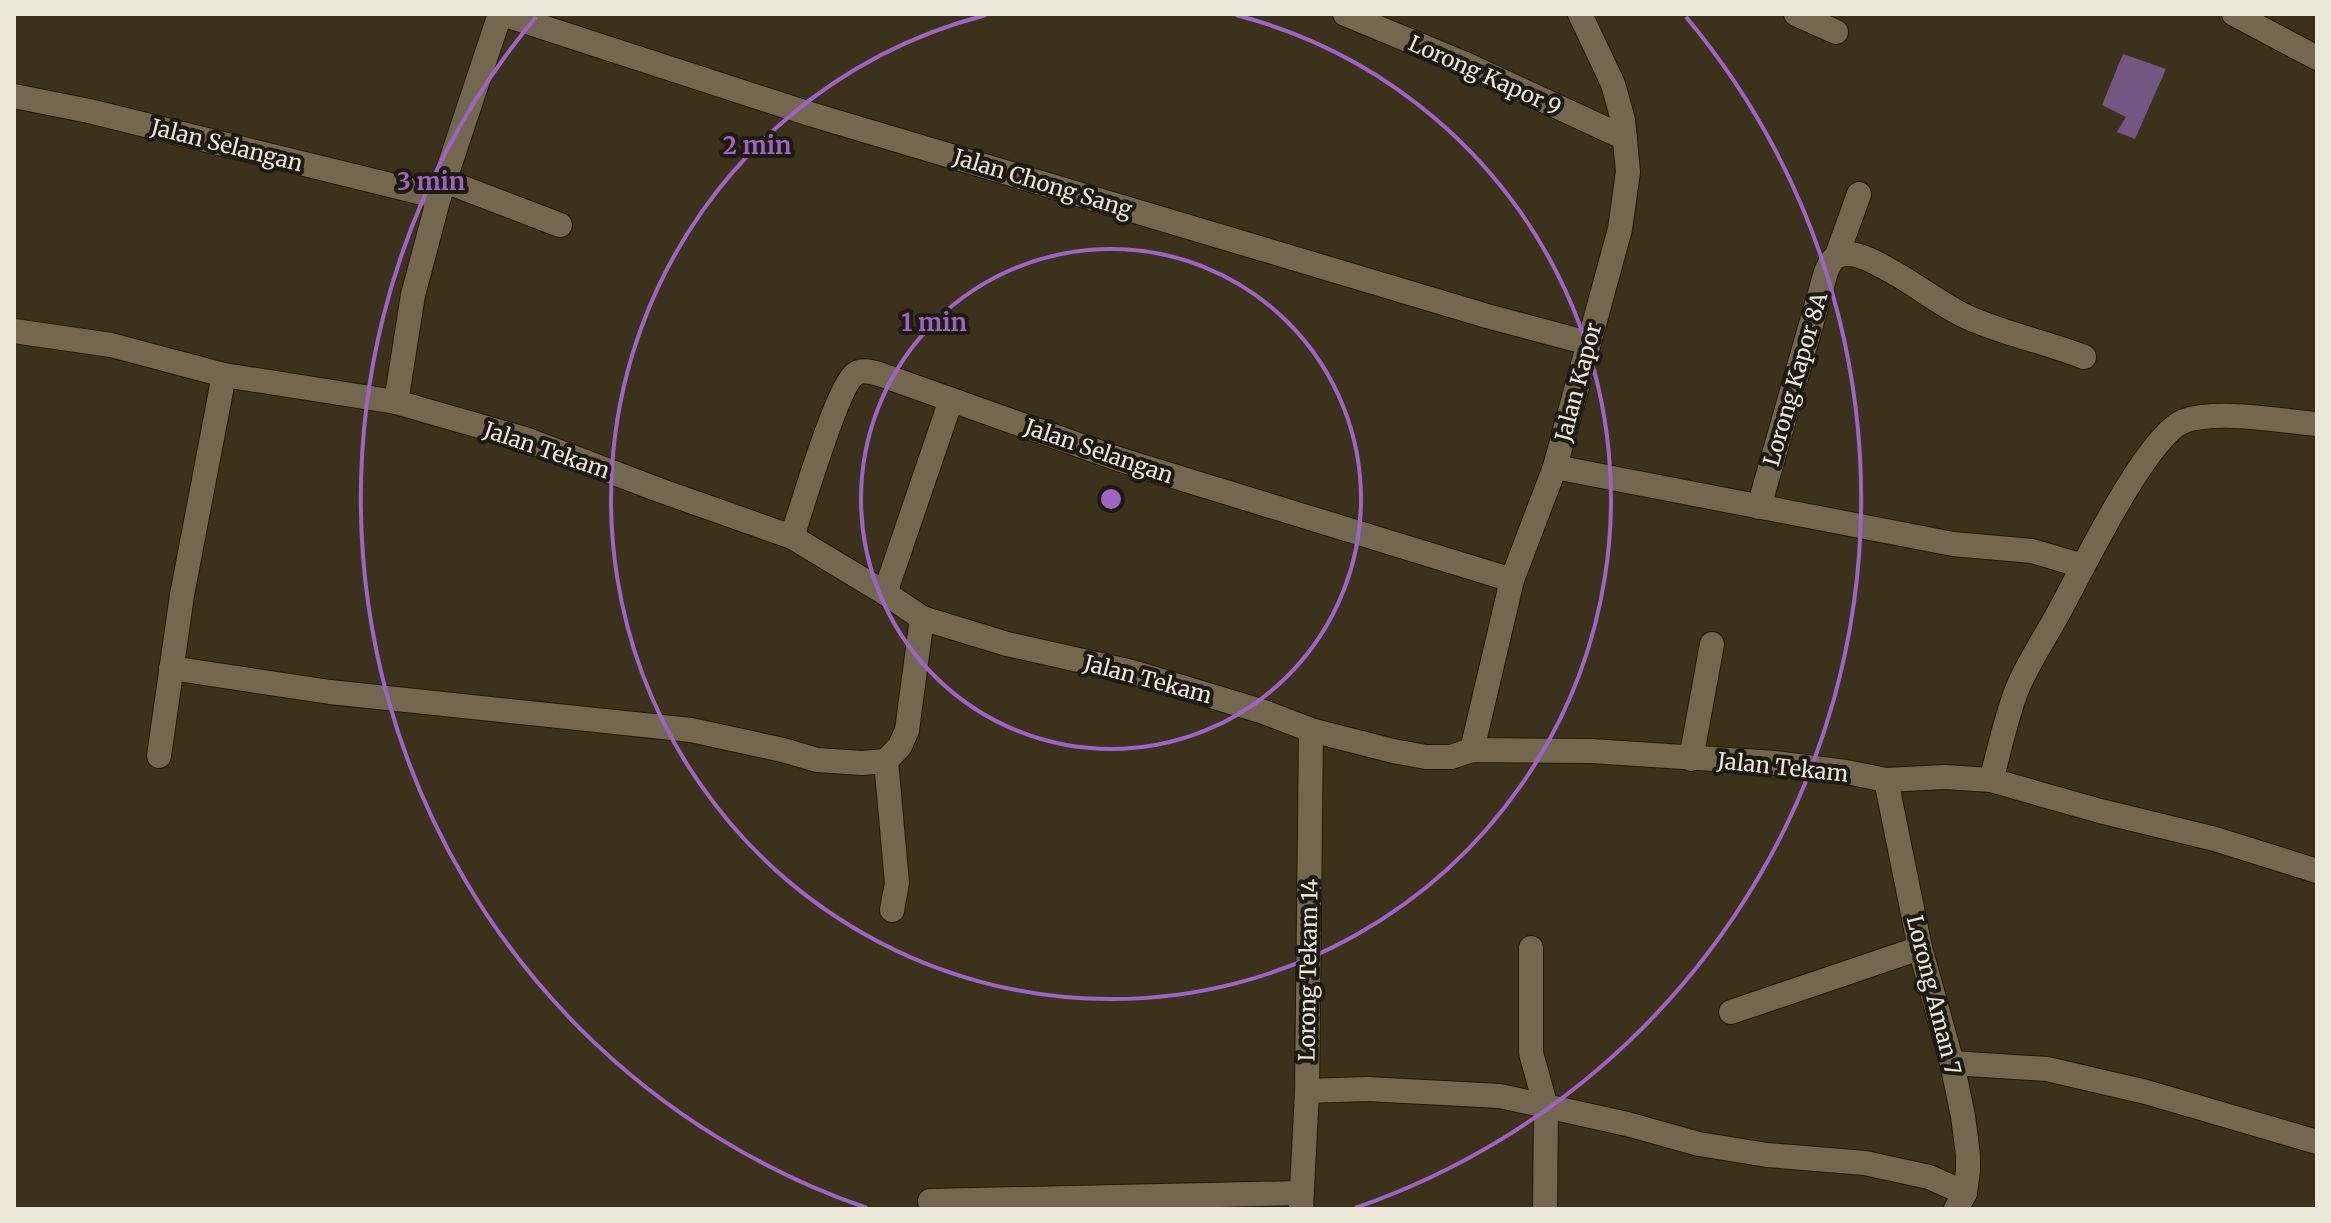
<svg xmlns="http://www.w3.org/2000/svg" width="2331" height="1223" font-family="Merriweather,serif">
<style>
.building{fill:#735782}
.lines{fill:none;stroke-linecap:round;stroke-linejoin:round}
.street-casing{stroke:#231904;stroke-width:26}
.street{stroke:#73684f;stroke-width:24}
.ring{fill:none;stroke:#9d64c7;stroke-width:4}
.labels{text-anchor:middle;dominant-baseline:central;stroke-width:8;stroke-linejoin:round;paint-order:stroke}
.street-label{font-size:22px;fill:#ede7d9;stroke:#1f1a10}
.centre{fill:#9d64c7;stroke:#1f1a10;stroke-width:4}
.ring-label{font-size:24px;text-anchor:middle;font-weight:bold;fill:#9d64c7;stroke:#1f1a10;stroke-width:8;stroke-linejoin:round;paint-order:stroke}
</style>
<rect width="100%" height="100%" fill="#3c321b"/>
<path class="building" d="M2123,54L2166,69L2135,139L2117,132L2126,117L2102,105Z"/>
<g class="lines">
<defs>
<g id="street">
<path d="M502,14L810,114L1487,316L1588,343"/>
<path d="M1345,14L1463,63L1625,138"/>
<path d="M1796,14L1836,32"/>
<path d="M2234,14L2317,58"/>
<path d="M14,96L89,111L439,197"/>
<path d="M445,181L560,225"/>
<path d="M1837,255L1859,194"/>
<path d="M14,331L111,345L224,375L396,402L525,439L659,490L792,537L885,593L922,618L1007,644L1132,672L1264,712L1311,730L1393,751L1426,757H1451L1472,750L1591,751L1775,763L1846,772L1886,780L1945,777L1991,780L2100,811L2215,839L2317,871"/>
<path d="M396,402L413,295L439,197L500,14"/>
<path d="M1555,467L1953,544L2032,551L2083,566"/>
<path d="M1759,507L1826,272C1830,262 1834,254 1847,254C1864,254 1883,267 1898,275C1920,288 1945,307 1967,317C2004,334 2046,342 2084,357"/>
<path d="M792,537C801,510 838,385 855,374C862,369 871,372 879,374L1121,460L1512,580"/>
<path d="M885,593L951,400"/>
<path d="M171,668L330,692L691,730L783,750L817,760L862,763L886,761"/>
<path d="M1472,750L1512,580L1555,467L1620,229L1628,172L1623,120L1613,84L1580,14"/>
<path d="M159,756L182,595L224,375"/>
<path d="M1691,759L1712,644"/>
<path d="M1886,780L1920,948L1952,1063L1963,1116L1968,1155V1171L1965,1193L1956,1209"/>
<path d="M1991,780C2000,749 2006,716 2018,687C2029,661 2046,636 2059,612C2081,572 2146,436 2184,421C2218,409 2281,421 2317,424"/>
<path d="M892,910L897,883L886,761L900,746L907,730L922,618"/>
<path d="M1531,948V1053L1546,1107L1545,1209"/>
<path d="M1731,1012L1920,948"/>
<path d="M1952,1063L2047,1069L2146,1092L2317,1142"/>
<path d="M1307,1091L1367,1089L1500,1096L1627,1124L1699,1144L1767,1155L1865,1163L1929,1177L1965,1193"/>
<path d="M930,1201L1301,1193"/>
<path d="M1301,1209L1307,1091L1311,730"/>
</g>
</defs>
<use href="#street" class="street-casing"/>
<use href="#street" class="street"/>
</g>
<g class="ring">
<circle cx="1111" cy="499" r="250"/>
<path d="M1236 15A500 500 0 1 1 986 15"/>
<path d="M867 1208A750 750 0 0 1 536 17M1686 17A750 750 0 0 1 1355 1208"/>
</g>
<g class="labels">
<g class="street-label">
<text transform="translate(1485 75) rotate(24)">Lorong Kapor 9</text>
<text transform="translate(227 145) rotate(14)">Jalan Selangan</text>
<text transform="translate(1043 183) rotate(17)">Jalan Chong Sang</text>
<text transform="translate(1795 379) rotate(-74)">Lorong Kapor 8A</text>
<text transform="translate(1578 382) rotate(-75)">Jalan Kapor</text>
<text transform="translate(547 450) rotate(19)">Jalan Tekam</text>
<text transform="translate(1099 451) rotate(19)">Jalan Selangan</text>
<text transform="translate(1148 679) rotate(15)">Jalan Tekam</text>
<text transform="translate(1783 767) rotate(6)">Jalan Tekam</text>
<text transform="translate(1308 970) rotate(-89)">Lorong Tekam 14</text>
<text transform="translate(1934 995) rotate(76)">Lorong Aman 7</text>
</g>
</g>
<circle cx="1111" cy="499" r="12" class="centre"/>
<g class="ring-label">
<text x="757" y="154">2 min</text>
<text x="431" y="190">3 min</text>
<text x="934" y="331">1 min</text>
</g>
<rect width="2331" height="1223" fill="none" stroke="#ede7d9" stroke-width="32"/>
</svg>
